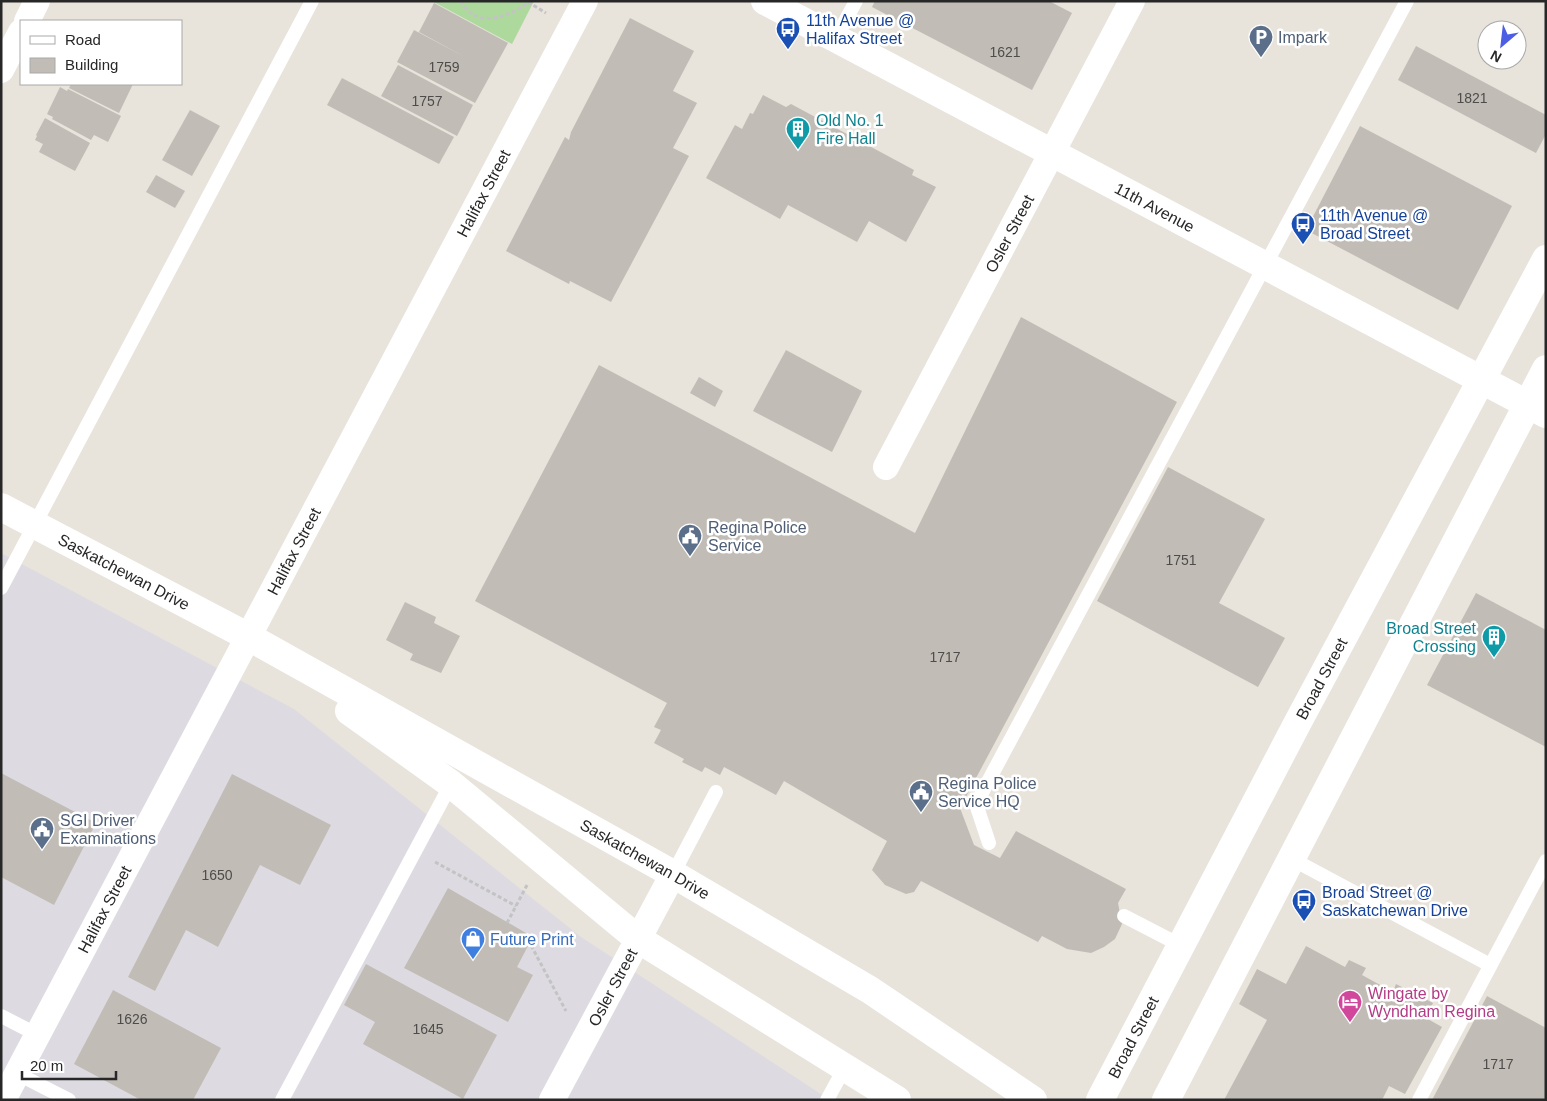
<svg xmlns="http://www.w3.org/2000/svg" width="1547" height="1101" font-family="Arial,sans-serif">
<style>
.industrial{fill:#dddbe1}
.green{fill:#add99d}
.building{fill:#c1bdb6}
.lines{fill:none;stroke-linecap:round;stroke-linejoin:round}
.path{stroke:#c3c3c3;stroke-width:3;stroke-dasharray:4 2.5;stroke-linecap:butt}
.service{stroke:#fff;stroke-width:14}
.minor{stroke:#fff;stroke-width:26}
.tertiary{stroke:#fff;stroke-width:28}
.secondary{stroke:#fff;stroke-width:28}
.labels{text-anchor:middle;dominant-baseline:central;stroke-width:5;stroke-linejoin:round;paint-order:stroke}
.number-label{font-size:14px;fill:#4e4c4b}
.transit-label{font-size:16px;fill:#164399;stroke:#fff;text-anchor:start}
.service-label{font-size:16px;fill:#4e5e75;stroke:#fff;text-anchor:start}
.culture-label{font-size:16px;fill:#0d838f;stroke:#fff;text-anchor:start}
.street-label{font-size:16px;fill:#272727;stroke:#fff}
.shop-label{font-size:16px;fill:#366cbe;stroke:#fff;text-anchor:start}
.hotel-label{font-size:16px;fill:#b23c85;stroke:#fff;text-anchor:start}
</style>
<rect width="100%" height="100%" fill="#e8e3db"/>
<path class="industrial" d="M1,553L294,709L581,937L830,1100H1Z"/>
<path class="green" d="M432,1H534L512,44Z"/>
<g class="building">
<path d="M875,1H1049L1072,13L1032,90L872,7Z"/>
<path d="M434,3L508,43L475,103L397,62L414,30L465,57L419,32Z"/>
<path d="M630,18L694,51L673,91L697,103L673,148L689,156L611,302L570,281L569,284L506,251L565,137L569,140L571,132Z"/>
<path d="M1416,46L1546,115V134L1536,153L1398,80Z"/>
<path d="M398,65L473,105L457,136L381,96Z"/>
<path d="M342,78L454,137L439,164L327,105Z"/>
<path d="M71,84H133L119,113L69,88Z"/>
<path d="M60,87L67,91L68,89L121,116L108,142L94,135L91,140L52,119L53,117L47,114Z"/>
<path d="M763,95L786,107L791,104L914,170L912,175L936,187L906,242L869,221L857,242L788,205L780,219L706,178L735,125L742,129L750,113L753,114Z"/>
<path d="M190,110L220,126L192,176L162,160Z"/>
<path d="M45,118L90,143L75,171L39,152L43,144L35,140L37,136L36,135Z"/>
<path d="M1360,126L1512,206L1458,310L1306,230Z"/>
<path d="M156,175L185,191L175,208L146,192Z"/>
<path d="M1021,317L1177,402L960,808L974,845L1000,858L1016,831L1126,889L1118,903L1122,924L1115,939L1104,947L1091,953L1067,949L1042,936L1038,942L921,881L914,892L906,894L885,885L872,870L887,841L784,781L776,795L724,767L720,775L705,767L702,772L682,762L684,759L654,743L661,730L654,727L667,703L475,601L599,365L915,533Z"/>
<path d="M786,350L862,391L832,452L753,411Z"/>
<path d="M699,377L723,391L715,407L690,393Z"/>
<path d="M1168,467L1265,519L1219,603L1285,638L1258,687L1097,601Z"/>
<path d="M1476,593L1546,630V747L1427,685Z"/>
<path d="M405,602L436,617L434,623L460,636L441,673L410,660L413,654L386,640Z"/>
<path d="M1,773L96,823L54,905L1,877Z"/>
<path d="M232,774L331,825L300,885L260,865L218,947L186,930L155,991L128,977Z"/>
<path d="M448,888L526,933L521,942L528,946L517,967L533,975L508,1022L404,968Z"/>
<path d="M1306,946L1345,967L1349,960L1366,968L1362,975L1393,992L1396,984L1433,1003L1426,1018L1442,1027L1405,1094L1389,1086L1382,1100H1224L1267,1020L1239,1004L1257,969L1286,984Z"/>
<path d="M366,964L497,1035L463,1099L363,1044L375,1022L344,1005Z"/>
<path d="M113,990L221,1048L193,1100H141L74,1064Z"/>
<path d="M1487,996L1546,1028V1100H1432Z"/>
</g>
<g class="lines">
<g class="path">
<path d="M461,1C477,30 507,17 528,3"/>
<path d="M528,2L546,13"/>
<path d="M435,862L516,906"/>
<path d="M507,923L527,885"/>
<path d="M525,934L566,1011"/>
</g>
<g class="service">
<path d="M836,38L856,1"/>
<path d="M1,588L312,1"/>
<path d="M989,843L976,804L1407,1"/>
<path d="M1290,858L1490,965"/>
<path d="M673,874L716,792"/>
<path d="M1124,916L1182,946"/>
<path d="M1,1016L38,1035"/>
<path d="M18,1074L69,1100"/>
<path d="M282,1100L451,784"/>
<path d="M827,1100L845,1067"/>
<path d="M1419,1100L1546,861"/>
</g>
<g class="minor">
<path d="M27,21L37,1"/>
<path d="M1,70L21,32"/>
<path id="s1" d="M886,467L1132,1"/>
<path id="s2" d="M3,1100L585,1"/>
<path id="s3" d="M552,1100L673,874"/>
</g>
<path class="tertiary" id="s4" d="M765,1L1546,414"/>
<g class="secondary">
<path id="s5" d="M1,507L247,636L673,874L870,990L1033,1100"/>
<path d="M349,711L451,784L638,939L897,1100"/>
<path id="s6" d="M1100,1100L1298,722L1546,259"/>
<path d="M1166,1100L1546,369"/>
</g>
</g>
<defs>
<symbol id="bus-pin" viewBox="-11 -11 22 30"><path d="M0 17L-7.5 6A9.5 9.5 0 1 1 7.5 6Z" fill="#1a4fb4" stroke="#fff"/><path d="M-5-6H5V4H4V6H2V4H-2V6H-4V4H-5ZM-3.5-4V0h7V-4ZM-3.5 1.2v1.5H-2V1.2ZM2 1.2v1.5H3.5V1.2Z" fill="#fff"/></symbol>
<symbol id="parking-pin" viewBox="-11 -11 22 30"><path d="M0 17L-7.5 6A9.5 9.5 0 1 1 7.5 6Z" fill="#5c6f8a" stroke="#fff"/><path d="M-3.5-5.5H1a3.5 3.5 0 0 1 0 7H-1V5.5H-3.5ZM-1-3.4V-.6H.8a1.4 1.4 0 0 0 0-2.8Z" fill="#fff"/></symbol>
<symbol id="building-pin" viewBox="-11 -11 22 30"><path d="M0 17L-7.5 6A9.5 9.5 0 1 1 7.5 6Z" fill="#0f9aa8" stroke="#fff"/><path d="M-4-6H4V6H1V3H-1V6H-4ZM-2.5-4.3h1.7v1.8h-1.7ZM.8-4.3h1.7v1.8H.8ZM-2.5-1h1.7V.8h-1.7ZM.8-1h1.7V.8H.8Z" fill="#fff"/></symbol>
<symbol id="civic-pin" viewBox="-11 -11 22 30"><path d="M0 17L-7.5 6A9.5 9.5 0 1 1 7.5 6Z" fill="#5c6f8a" stroke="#fff"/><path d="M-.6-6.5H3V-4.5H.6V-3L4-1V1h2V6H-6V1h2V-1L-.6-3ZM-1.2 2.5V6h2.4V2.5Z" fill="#fff"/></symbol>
<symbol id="shop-pin" viewBox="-11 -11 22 30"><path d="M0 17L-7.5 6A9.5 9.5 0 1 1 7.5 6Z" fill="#3f7fe0" stroke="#fff"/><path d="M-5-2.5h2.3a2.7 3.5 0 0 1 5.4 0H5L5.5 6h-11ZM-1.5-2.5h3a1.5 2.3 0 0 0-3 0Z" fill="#fff"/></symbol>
<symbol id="hotel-pin" viewBox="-11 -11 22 30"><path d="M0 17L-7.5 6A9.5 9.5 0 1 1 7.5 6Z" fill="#d1479c" stroke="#fff"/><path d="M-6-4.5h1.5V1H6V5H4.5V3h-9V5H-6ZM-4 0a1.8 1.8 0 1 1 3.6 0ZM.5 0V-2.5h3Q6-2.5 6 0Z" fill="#fff"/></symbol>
</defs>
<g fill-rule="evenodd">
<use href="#bus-pin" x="774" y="15" width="28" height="38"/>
<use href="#parking-pin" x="1247" y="23" width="28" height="38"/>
<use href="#building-pin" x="784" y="115" width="28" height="38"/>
<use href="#bus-pin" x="1289" y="210" width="28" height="38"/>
<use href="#civic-pin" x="676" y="522" width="28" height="38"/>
<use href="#building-pin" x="1480" y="623" width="28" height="38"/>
<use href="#civic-pin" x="907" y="778" width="28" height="38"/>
<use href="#civic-pin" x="28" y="815" width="28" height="38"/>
<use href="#bus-pin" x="1290" y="887" width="28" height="38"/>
<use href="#shop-pin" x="459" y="925" width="28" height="38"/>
<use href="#hotel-pin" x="1336" y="988" width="28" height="38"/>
</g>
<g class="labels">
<g class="number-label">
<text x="1005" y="52">1621</text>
<text x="444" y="67">1759</text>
<text x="1472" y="98">1821</text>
<text x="427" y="101">1757</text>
<text x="1181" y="560">1751</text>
<text x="945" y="657">1717</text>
<text x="217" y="875">1650</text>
<text x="132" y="1019">1626</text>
<text x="428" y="1029">1645</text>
<text x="1498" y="1064">1717</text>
</g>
<g class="transit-label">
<text x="806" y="20">11th Avenue @<tspan x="806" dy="18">Halifax Street</tspan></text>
<text x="1320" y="215">11th Avenue @<tspan x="1320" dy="18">Broad Street</tspan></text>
<text x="1322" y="892">Broad Street @<tspan x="1322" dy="18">Saskatchewan Drive</tspan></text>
</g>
<g class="service-label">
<text x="1278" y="37">Impark</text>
<text x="708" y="527">Regina Police<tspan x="708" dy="18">Service</tspan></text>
<text x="938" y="783">Regina Police<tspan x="938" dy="18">Service HQ</tspan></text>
<text x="60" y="820">SGI Driver<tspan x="60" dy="18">Examinations</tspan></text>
</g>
<g class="culture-label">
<text x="816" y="120">Old No. 1<tspan x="816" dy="18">Fire Hall</tspan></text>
<text x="1476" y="628" text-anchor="end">Broad Street<tspan x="1476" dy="18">Crossing</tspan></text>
</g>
<g class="street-label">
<text stroke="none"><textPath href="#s2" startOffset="1026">Halifax Street</textPath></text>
<text stroke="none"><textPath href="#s4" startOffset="441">11th Avenue</textPath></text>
<text stroke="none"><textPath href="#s1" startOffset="264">Osler Street</textPath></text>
<text stroke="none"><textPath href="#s2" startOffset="621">Halifax Street</textPath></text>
<text stroke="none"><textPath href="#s5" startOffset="139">Saskatchewan Drive</textPath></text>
<text stroke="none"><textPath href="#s6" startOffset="476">Broad Street</textPath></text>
<text stroke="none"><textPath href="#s5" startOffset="734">Saskatchewan Drive</textPath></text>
<text stroke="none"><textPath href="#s2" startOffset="216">Halifax Street</textPath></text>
<text stroke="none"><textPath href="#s3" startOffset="128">Osler Street</textPath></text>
<text stroke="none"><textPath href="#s6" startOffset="71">Broad Street</textPath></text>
</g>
<g class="shop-label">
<text x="490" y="939">Future Print</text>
</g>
<g class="hotel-label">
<text x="1368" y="993">Wingate by<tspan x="1368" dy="18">Wyndham Regina</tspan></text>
</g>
</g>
<rect width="1547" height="1101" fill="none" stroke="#272727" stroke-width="5"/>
<rect x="20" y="20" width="162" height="65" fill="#ffffff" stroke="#a9a9a9"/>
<rect x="30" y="36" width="25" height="8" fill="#ffffff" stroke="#a9a9a9"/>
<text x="65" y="45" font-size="15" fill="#272727">Road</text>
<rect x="30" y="58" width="25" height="15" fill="#c1bdb6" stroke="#a9a9a9"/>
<text x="65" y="70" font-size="15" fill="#272727">Building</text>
<g transform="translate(1502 45) rotate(208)"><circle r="24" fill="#ffffff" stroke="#a9a9a9"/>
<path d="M0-4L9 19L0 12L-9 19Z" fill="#4c5ee4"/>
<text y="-8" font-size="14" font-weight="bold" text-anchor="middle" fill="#272727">N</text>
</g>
<path d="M22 1071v8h94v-8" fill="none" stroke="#272727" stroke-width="2.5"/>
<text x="30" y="1071" font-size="15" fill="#272727" stroke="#ffffff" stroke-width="4" paint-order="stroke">20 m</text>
</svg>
